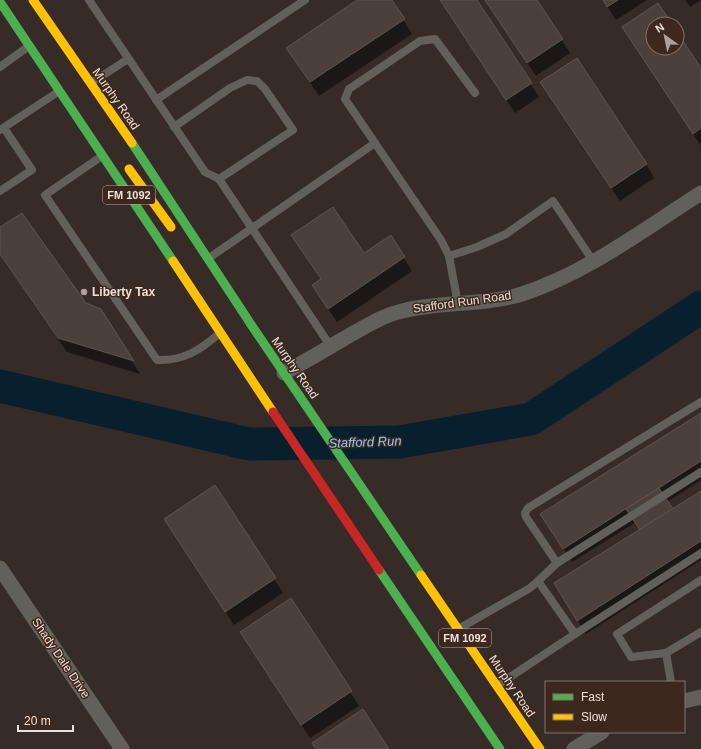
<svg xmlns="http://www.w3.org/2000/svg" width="701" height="749" font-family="Arial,sans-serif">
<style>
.shadow{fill:#0007}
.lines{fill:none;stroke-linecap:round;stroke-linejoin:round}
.river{stroke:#081f2e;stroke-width:33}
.building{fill:#4b403c;stroke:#5e544f}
.lane{stroke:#63605c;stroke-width:8}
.street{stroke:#63605c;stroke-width:15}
.fast{stroke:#4caf50;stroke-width:9}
.slow{stroke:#ffc107;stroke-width:9}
.jam{stroke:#c62828;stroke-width:9}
.poi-dot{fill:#aea19b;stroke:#3d281f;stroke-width:1.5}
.labels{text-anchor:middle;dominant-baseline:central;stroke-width:3;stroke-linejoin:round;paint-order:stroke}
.shield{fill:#3d281f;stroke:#b9a9a2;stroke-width:1}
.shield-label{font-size:11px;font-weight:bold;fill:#eee0da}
.street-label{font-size:12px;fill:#eee0da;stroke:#3d281f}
.poi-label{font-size:12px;font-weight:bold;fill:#eee0da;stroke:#3d281f;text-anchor:start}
.water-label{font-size:13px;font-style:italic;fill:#8bc8f4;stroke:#3d281f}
</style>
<rect width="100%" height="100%" fill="#362b26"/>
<g class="shadow">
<path d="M359,0H391L412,34L319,96L287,48Z"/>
<path d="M440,0H476L539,97L515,113Z"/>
<path d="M485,0H536L570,53L536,76Z"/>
<path d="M603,0H647L616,20Z"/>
<path d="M685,0H701L690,7Z"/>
<path d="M658,5L671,24H653V48H677V33L701,69V146L623,28Z"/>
<path d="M550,96L646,164L654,178L620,201Z"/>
<path d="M0,228L85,304L100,309L140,374L67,352L0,254Z"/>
<path d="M292,236L363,255L404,258L412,271L337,322L313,286L321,280Z"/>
<path d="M701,414V480L667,502L672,510L701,493V560L586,634L556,584L641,530L636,522L572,562L550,528Z"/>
<path d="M215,487L283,593L234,625L165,520Z"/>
<path d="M291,600L359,706L310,738L241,633Z"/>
</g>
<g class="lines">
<path class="river" d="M0,386L249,444L399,442L531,419L701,307"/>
</g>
<g class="building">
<path d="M357,0H392L405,19L310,82L286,48Z"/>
<path d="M440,0H477L532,83L506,100Z"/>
<path d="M485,0H537L563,39L527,63Z"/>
<path d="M603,0H618L607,7Z"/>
<path d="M658,3L672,24H653V48H677V32L701,68V128L693,134L622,27Z"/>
<path d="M577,58L647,164L611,188L540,82Z"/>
<path d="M333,207L364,253L391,235L405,257L328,309L312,285L321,279L291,235Z"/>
<path d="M22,213L86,303L101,309L134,361L58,338L0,254V227Z"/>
<path d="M701,413V461L563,549L540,514Z"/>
<path d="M215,485L276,578L225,612L164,519Z"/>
<path d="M659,488L673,509L640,530L626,509Z"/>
<path d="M701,491V541L577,621L554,583Z"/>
<path d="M291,598L352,691L301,725L240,632Z"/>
<path d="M363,709L389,749H316L312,743Z"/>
</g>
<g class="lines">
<g class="lane">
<path d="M89,0L205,172L219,179L331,347"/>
<path d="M0,67L29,46"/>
<path d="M91,83L128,59"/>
<path d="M156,100L305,0"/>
<path d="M174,127L230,88L247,80L257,81L265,89L293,130L219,179"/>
<path d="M0,130L58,92"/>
<path d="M102,156L45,195L157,360C184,361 200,350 220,333"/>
<path d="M0,191L32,170L4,128"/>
<path d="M449,256L441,240L345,99L349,89L420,41L435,39L475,93"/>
<path d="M209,258L375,143"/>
<path d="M458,304L449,256L477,247L506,234L553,201L593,261"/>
<path d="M557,563L526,517L525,513L528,508L701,402"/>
<path d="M701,580L617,634L631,657L666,653L701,632"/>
<path d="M538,581L557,563L701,472"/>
<path d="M460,628L530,588L538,581L575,634L498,685"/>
<path d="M575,634L701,553"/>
<path d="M666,653L671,682"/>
</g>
<g class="street">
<path d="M284,373C304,362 325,350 345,338C363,328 381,316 402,311C441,301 483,306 522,294C587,273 644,229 701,193"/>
<path d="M0,568L122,749"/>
<path d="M684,701L701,697"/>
<path d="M574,749L602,732"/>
</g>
<g class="fast">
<path d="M0,2L173,261"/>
<path d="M132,143L252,326L421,575"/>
<path d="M379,570L500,749"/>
</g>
<g class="slow">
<path d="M33,0L132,143"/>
<path d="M129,169L171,227"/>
<path d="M173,261L273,412"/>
<path d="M421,575L540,749"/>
</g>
<path class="jam" d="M273,412L379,570"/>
</g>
<circle class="poi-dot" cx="84" cy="292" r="4"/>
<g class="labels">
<g class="shield">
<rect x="103" y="186" width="52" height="18" rx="3"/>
<rect x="439" y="629" width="52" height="18" rx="3"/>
</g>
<g class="shield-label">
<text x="129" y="195">FM 1092</text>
<text x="465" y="638">FM 1092</text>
</g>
<g class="street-label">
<text transform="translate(116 99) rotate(55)">Murphy Road</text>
<text transform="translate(462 302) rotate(-8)">Stafford Run Road</text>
<text transform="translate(295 368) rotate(55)">Murphy Road</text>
<text transform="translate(61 658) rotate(56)">Shady Dale Drive</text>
<text transform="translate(512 686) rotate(56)">Murphy Road</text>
</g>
<g class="poi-label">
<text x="92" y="292">Liberty Tax</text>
</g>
<g class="water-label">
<text transform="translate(365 442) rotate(-2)">Stafford Run</text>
</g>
</g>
<rect x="545" y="681" width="140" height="52" fill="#3d281f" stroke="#84726a"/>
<rect x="553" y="694" width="20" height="6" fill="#4caf50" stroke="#84726a"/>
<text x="581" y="701" font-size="12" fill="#eee0da">Fast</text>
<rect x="553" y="714" width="20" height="6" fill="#ffc107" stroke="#84726a"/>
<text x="581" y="721" font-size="12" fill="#eee0da">Slow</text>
<g transform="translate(665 36) rotate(327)"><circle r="19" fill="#3d281f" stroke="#84726a"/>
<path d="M0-3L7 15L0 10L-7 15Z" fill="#aea19b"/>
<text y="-6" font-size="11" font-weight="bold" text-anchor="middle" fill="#eee0da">N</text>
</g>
<path d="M18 725v6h55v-6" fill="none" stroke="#eee0da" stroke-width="2"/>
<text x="24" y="725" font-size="12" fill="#eee0da" stroke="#3d281f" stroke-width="3" paint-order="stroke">20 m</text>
</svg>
